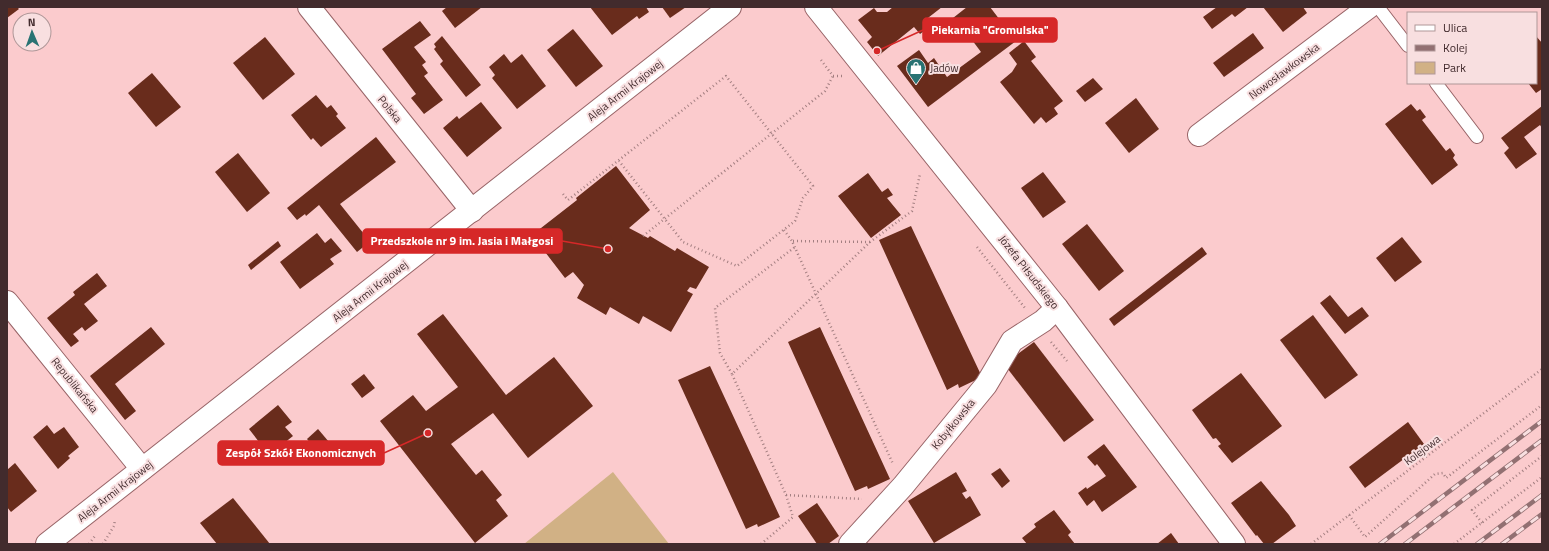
<svg xmlns="http://www.w3.org/2000/svg" width="1549" height="551" font-family="'Titillium Web',sans-serif">
<style>
.green{fill:#d1b185}
.building{fill:#692c1c}
.lines{fill:none;stroke-linecap:round;stroke-linejoin:round}
.service-casing{stroke:#986467;stroke-width:14}
.minor-casing{stroke:#986467;stroke-width:24}
.tertiary-casing{stroke:#986467;stroke-width:24}
.path{stroke:#a37f81;stroke-width:2.5;stroke-dasharray:1 3;stroke-linecap:butt}
.service{stroke:#fff;stroke-width:12}
.minor{stroke:#fff;stroke-width:22}
.tertiary{stroke:#fff;stroke-width:22}
.rail-casing{stroke:#927072;stroke-width:4.5}
.rail{stroke:#f8dfe0;stroke-width:3;stroke-dasharray:9;stroke-linecap:butt}
.labels{text-anchor:middle;dominant-baseline:central;stroke-width:4;stroke-linejoin:round;paint-order:stroke}
.poi-label{font-size:11px;fill:#422b2d;stroke:#f8dfe0;text-anchor:start}
.street-label{font-size:11px;fill:#422b2d;stroke:#f8dfe0}
.leader{fill:none;stroke:#d62828;stroke-width:1.5}
.callout-dot{fill:#d62828;stroke:#f8dfe0;stroke-width:1.5}
.callout{fill:#d62828;stroke:#d62828;stroke-width:1.5}
.callout-label{font-size:12px;text-anchor:middle;font-weight:bold;fill:#fff}
</style>
<rect width="100%" height="100%" fill="#fbcbcd"/>
<path class="green" d="M613,472L669,544H524Z"/>
<g class="building">
<path d="M7,7H17L19,9L7,18Z"/>
<path d="M447,7H482L455,28L442,11Z"/>
<path d="M590,7H646L649,12L639,19L637,16L612,35Z"/>
<path d="M662,7H686L670,18Z"/>
<path d="M893,7H942L924,21L928,28L920,34L914,27L878,56L867,42L872,37L858,20L874,8L877,12H887Z"/>
<path d="M967,7H990L1016,41L928,107L897,66L919,50L928,63L934,58L947,77L981,52L969,36L967,37L953,18Z"/>
<path d="M1217,7H1248L1235,17L1232,14L1212,29L1203,17Z"/>
<path d="M1263,7H1303L1307,13L1283,32Z"/>
<path d="M420,21L431,35L414,47L426,62L422,65L428,73L424,76L443,100L424,114L411,98L416,94L382,49Z"/>
<path d="M573,29L603,66L576,87L547,50Z"/>
<path d="M1253,33L1264,48L1224,77L1213,63Z"/>
<path d="M442,36L481,85L466,97L440,64L443,61L434,49L436,47L434,44Z"/>
<path d="M1536,36L1542,43V89L1536,93L1528,83H1536Z"/>
<path d="M265,37L295,74L263,100L233,63Z"/>
<path d="M1024,41L1036,57L1031,61L1063,101L1054,108L1058,114L1046,123L1041,117L1034,124L1000,82L1012,72L1017,64L1009,53Z"/>
<path d="M504,54L511,63L522,54L546,86L517,109L492,78L495,75L489,67Z"/>
<path d="M152,73L181,107L156,127L128,93Z"/>
<path d="M1093,78L1103,89L1085,102L1076,91Z"/>
<path d="M316,95L327,108L331,105L338,114L336,116L346,128L321,147L313,138L311,140L291,115Z"/>
<path d="M1136,98L1159,129L1129,153L1105,123Z"/>
<path d="M481,102L502,128L467,157L443,128L457,116L459,119Z"/>
<path d="M1411,104L1417,111L1420,109L1426,117L1422,120L1446,151L1450,148L1455,155L1453,158L1458,165L1432,185L1385,124Z"/>
<path d="M1542,106V128L1540,125L1524,137L1537,154L1516,169L1504,153L1509,148L1501,138Z"/>
<path d="M376,137L396,162L340,204L364,234L367,244L357,252L319,205L306,216L305,214L297,220L287,208Z"/>
<path d="M238,153L270,193L247,212L215,172Z"/>
<path d="M616,166L650,210L629,228L648,238L650,236L675,251L677,248L709,267L696,289L690,287L687,291L693,294L671,332L643,316L639,324L610,307L606,315L577,298L584,285L573,272L565,278L532,235L577,200L576,198Z"/>
<path d="M1043,172L1066,202L1043,218L1021,188Z"/>
<path d="M868,173L882,192L888,188L893,195L887,198L901,215L871,238L838,196Z"/>
<path d="M1087,224L1124,271L1099,291L1062,244Z"/>
<path d="M911,226L982,377L959,388L958,384L947,390L879,240Z"/>
<path d="M317,233L325,243L331,238L342,251L330,259L334,264L300,289L280,262Z"/>
<path d="M1402,237L1422,262L1395,282L1376,258Z"/>
<path d="M278,241L281,246L251,270L248,265Z"/>
<path d="M1202,247L1207,254L1114,326L1109,319Z"/>
<path d="M97,273L107,286L84,304L98,321L85,331L82,327L73,334L79,341L71,347L47,318L75,295L73,292Z"/>
<path d="M1330,295L1348,317L1362,307L1369,316L1345,334L1320,303Z"/>
<path d="M443,314L506,395L554,357L593,406L528,458L493,413L451,444L476,475L482,470L502,495L496,500L508,516L475,543L380,421L413,395L426,411L458,387L417,334Z"/>
<path d="M1313,315L1358,375L1325,399L1280,340Z"/>
<path d="M151,327L165,344L115,384L136,411L125,420L90,376Z"/>
<path d="M820,327L890,479L868,489L867,486L855,491L788,342Z"/>
<path d="M1034,342L1094,420L1064,442L1004,364Z"/>
<path d="M710,366L780,517L758,527L757,524L746,529L678,380Z"/>
<path d="M1241,373L1282,426L1232,463L1218,446L1221,444L1216,438L1213,439L1192,410Z"/>
<path d="M364,374L375,388L362,398L351,384Z"/>
<path d="M278,405L292,422L285,427L293,436L269,455L249,429Z"/>
<path d="M1408,422L1424,444L1365,488L1349,467Z"/>
<path d="M47,425L54,434L64,427L79,447L68,456L70,458L58,469L33,437Z"/>
<path d="M318,429L340,455L328,465L307,439Z"/>
<path d="M1104,444L1137,487L1102,512L1094,500L1087,506L1078,493L1086,487L1087,489L1106,476L1097,464L1095,466L1087,457Z"/>
<path d="M15,463L37,491L11,512L7,507V470Z"/>
<path d="M1000,468L1010,481L1002,488L991,474Z"/>
<path d="M956,472L967,491L962,493L966,499L970,496L981,515L934,543L908,501Z"/>
<path d="M1261,481L1289,515L1296,526L1272,544H1264L1257,535L1256,536L1231,503Z"/>
<path d="M233,498L270,544H217L200,523Z"/>
<path d="M817,503L839,536L828,544H817L798,516Z"/>
<path d="M1054,510L1071,532L1068,535L1075,544H1027L1022,538L1036,527L1034,524Z"/>
<path d="M1171,533L1179,544H1157Z"/>
</g>
<g class="lines">
<defs>
<g id="service">
<path d="M1378,7L1408,46"/>
<path d="M1436,83L1477,137"/>
</g>
<g id="minor">
<path d="M309,7L472,211"/>
<path d="M816,7L1057,308L1234,544"/>
<path d="M1199,135L1369,7"/>
<path d="M7,302L142,469"/>
<path d="M850,544L903,486L986,385L1012,341L1043,321L1057,308"/>
</g>
<path id="tertiary" d="M47,544L730,7"/>
</defs>
<use href="#service" class="service-casing"/>
<use href="#minor" class="minor-casing"/>
<use href="#tertiary" class="tertiary-casing"/>
<g class="path">
<path d="M821,60L833,76H843"/>
<path d="M563,194L568,200L726,76L813,186L803,198L795,221L737,266L683,242L619,161"/>
<path d="M784,230L792,241"/>
<path d="M643,236L825,91L833,76"/>
<path d="M870,242L792,241L893,464"/>
<path d="M977,247L1025,308"/>
<path d="M1051,342L1067,361"/>
<path d="M732,374L720,353L715,308L795,247"/>
<path d="M786,495L862,499"/>
<path d="M1349,515L1365,537L1435,474L1443,473L1446,478L1542,405"/>
<path d="M1482,523L1472,510L1542,456"/>
<path d="M89,544L95,536"/>
<path d="M103,544L114,526L115,520"/>
<path d="M761,544L793,517L786,495L732,374L870,242L912,211L920,174"/>
<path d="M1311,544L1542,369"/>
<path d="M1454,544L1542,477"/>
</g>
<use href="#service" class="service"/>
<use href="#minor" class="minor"/>
<use href="#tertiary" class="tertiary"/>
<defs>
<g id="rail">
<path d="M1380,544L1542,421"/>
<path d="M1405,544L1542,440"/>
<path d="M1477,544L1542,495"/>
<path d="M1502,544L1542,514"/>
</g>
</defs>
<use href="#rail" class="rail-casing"/>
<use href="#rail" class="rail"/>
</g>
<defs>
<symbol id="shop-pin" viewBox="-11 -11 22 30"><path d="M0 17L-7.5 6A9.5 9.5 0 1 1 7.5 6Z" fill="#287373" stroke="#f8dfe0"/><path d="M-5-2.5h2.3a2.7 3.5 0 0 1 5.4 0H5L5.5 6h-11ZM-1.5-2.5h3a1.5 2.3 0 0 0-3 0Z" fill="#fff"/></symbol>
</defs>
<g fill-rule="evenodd">
<use href="#shop-pin" x="905" y="57" width="22" height="30"/>
</g>
<g class="labels">
<g class="poi-label">
<text x="930" y="68">Jadów</text>
</g>
<g class="street-label">
<text transform="translate(1284 71) rotate(-37)">Nowosławkowska</text>
<text transform="translate(625 90) rotate(-38)">Aleja Armii Krajowej</text>
<text transform="translate(390 109) rotate(51)">Polska</text>
<text transform="translate(1029 272) rotate(52)">Józefa Piłsudskiego</text>
<text transform="translate(370 291) rotate(-38)">Aleja Armii Krajowej</text>
<text transform="translate(75 385) rotate(51)">Republikańska</text>
<text transform="translate(953 424) rotate(-51)">Kobyłkowska</text>
<text transform="translate(1422 450) rotate(-37)">Kolejowa</text>
<text transform="translate(115 491) rotate(-38)">Aleja Armii Krajowej</text>
</g>
</g>
<path class="leader" d="M877 51L923 30M608 249L562 241M428 433L384 453"/>
<g class="callout-dot">
<circle cx="877" cy="51" r="4"/>
<circle cx="608" cy="249" r="4"/>
<circle cx="428" cy="433" r="4"/>
</g>
<g class="callout">
<rect x="923" y="18" width="134" height="24" rx="4"/>
<rect x="363" y="229" width="199" height="24" rx="4"/>
<rect x="218" y="441" width="166" height="24" rx="4"/>
</g>
<g class="callout-label">
<text x="990" y="34">Piekarnia "Gromulska"</text>
<text x="462" y="245">Przedszkole nr 9 im. Jasia i Małgosi</text>
<text x="301" y="457">Zespół Szkół Ekonomicznych</text>
</g>
<rect width="1549" height="551" fill="none" stroke="#422b2d" stroke-width="16"/>
<rect x="1407" y="12" width="130" height="72" fill="#f8dfe0" stroke="#af9798"/>
<rect x="1415" y="25" width="20" height="6" fill="#ffffff" stroke="#af9798"/>
<text x="1443" y="32" font-size="12" fill="#422b2d">Ulica</text>
<rect x="1415" y="45" width="20" height="6" fill="#927072" stroke="#af9798"/>
<text x="1443" y="52" font-size="12" fill="#422b2d">Kolej</text>
<rect x="1415" y="62" width="20" height="12" fill="#d1b185" stroke="#af9798"/>
<text x="1443" y="72" font-size="12" fill="#422b2d">Park</text>
<g transform="translate(32 32) rotate(358)"><circle r="19" fill="#f8dfe0" stroke="#af9798"/>
<path d="M0-3L7 15L0 10L-7 15Z" fill="#287373"/>
<text y="-6" font-size="11" font-weight="bold" text-anchor="middle" fill="#422b2d">N</text>
</g>
</svg>
